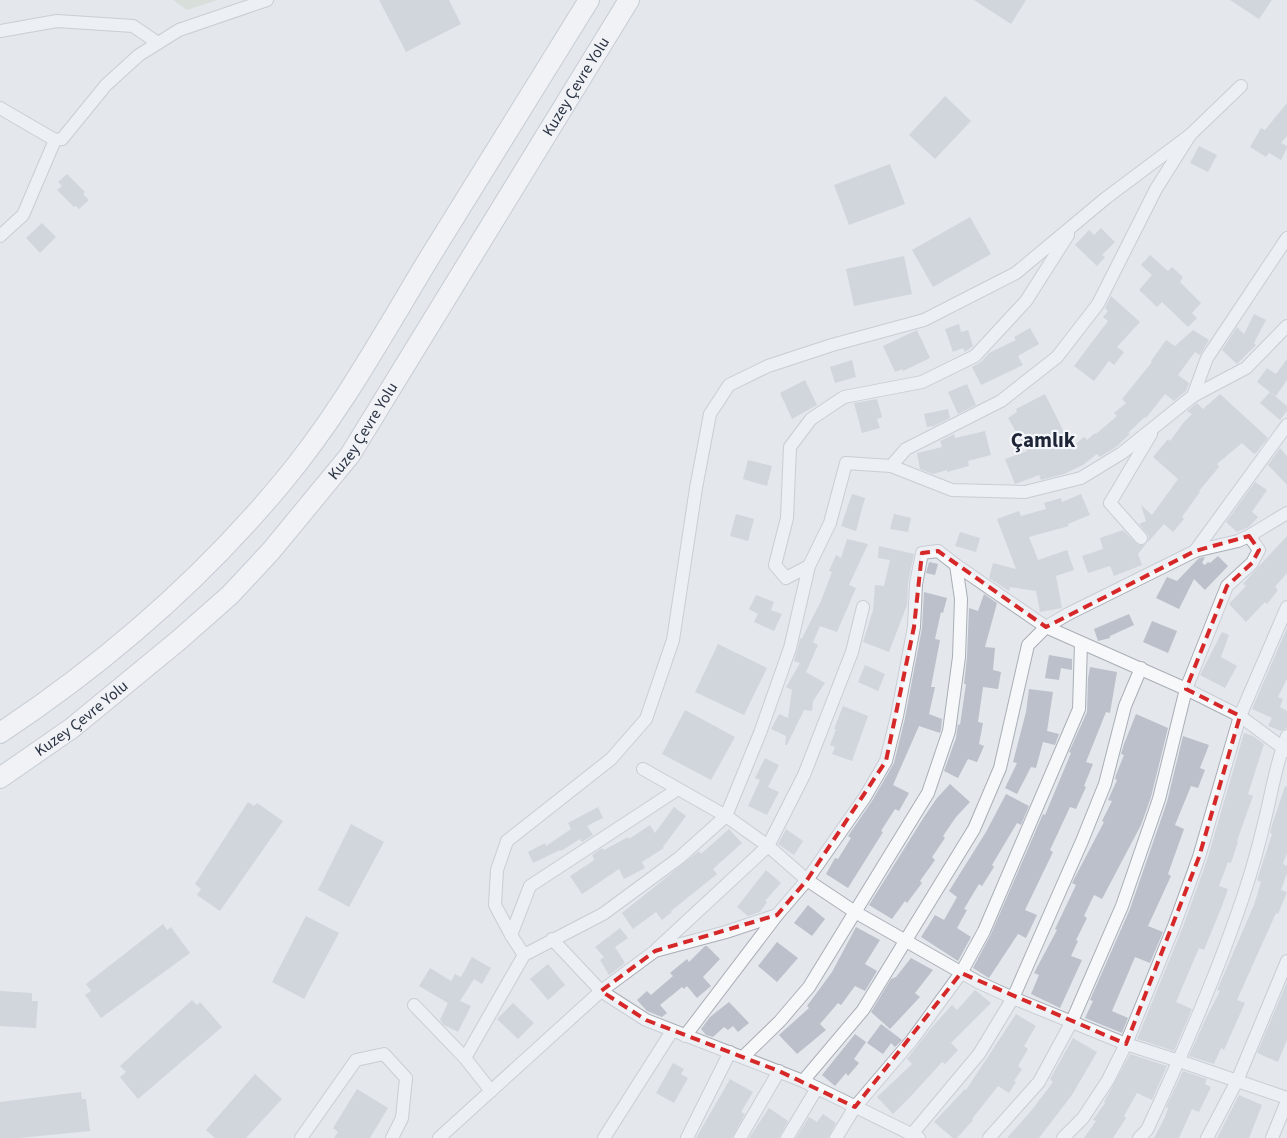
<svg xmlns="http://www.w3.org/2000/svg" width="1287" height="1138" font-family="'Source Sans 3',sans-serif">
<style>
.green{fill:#c9d6c5}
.building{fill:#bbc0ca}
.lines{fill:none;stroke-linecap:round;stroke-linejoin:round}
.street-casing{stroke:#a9aeb7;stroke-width:14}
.primary-casing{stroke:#a3abb8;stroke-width:22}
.street{stroke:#f7f8fa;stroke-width:12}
.primary{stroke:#fff;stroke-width:20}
.marked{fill:none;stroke:#d62828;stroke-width:4;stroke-dasharray:10 6;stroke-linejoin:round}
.labels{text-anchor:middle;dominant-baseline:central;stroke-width:4.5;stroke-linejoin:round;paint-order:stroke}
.street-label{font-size:16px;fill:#2b3445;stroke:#f4f6f9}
.district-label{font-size:21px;font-weight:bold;fill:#1d2536;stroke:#f4f6f9}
</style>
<rect width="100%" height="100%" fill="#e4e7ec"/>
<path class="green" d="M173,0H217L187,10Z"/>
<g class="building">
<path d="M379,0H449L461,24L406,52Z"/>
<path d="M974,0H1026L1011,24Z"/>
<path d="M1230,0H1272L1259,19Z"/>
<path d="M945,96L971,121L935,159L909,135Z"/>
<path d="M1287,103V136L1281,143L1287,146V148L1281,160L1269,153L1266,157L1250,147L1261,128L1265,130Z"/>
<path d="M1199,146L1217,155L1208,172L1190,163Z"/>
<path d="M890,164L905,204L849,225L834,185Z"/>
<path d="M67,174L85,192L83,194L89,200L79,209L76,206L74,207L57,190L62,186L58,182Z"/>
<path d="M970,217L991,254L933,287L912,250Z"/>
<path d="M42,223L56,237L40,253L26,238Z"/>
<path d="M1101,228L1115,242L1102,255L1105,257L1097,266L1075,245L1089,230L1094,235Z"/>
<path d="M1150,255L1168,271L1172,267L1183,277L1180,282L1201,303L1192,313L1197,318L1188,327L1162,302L1157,307L1139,290L1152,275L1141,265Z"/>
<path d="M904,256L912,294L854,306L846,269Z"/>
<path d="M1111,296L1140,322L1117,347L1124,352L1114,365L1109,361L1094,381L1074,366L1108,321L1103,317L1108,311L1105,308Z"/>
<path d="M1254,314L1266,320L1254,343L1256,345L1237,364L1222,350L1237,327L1244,334Z"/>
<path d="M959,324L961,332L968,330L973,346L965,352L963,348L953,352L945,329Z"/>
<path d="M1030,328L1039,344L1018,356L1023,365L981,385L972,367L981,362L989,353L1016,340L1014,337Z"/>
<path d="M917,330L930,358L903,371L902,369L895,372L883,346Z"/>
<path d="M1193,330L1209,340L1200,355L1195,352L1178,375L1189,383L1186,391L1174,401L1165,394L1146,418L1145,417L1128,433L1130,434L1116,447L1100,457L1097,454L1083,465L1064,474L1041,480L1039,475L1015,484L1005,459L1027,451L1008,418L1017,412L1016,409L1045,394L1064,432L1066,431L1073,446L1084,437L1087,440L1095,433L1096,434L1117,416L1114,413L1126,403L1122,399L1152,362L1151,361L1166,340L1175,346Z"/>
<path d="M1287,359V380L1276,396L1270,392L1287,406V411L1280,420L1260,403L1270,392L1257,382L1267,368L1276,374Z"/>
<path d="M852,360L856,377L835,383L830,367Z"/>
<path d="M805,380L817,405L792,419L780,393Z"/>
<path d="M967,384L976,405L958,414L948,392Z"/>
<path d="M1220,394L1268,438L1256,453L1254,454L1242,443L1217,464L1219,467L1199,491L1200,492L1182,517L1184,519L1173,532L1164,524L1147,543L1149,536L1139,524L1146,521L1141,505L1152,515L1178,479L1153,457L1168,439L1170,441L1184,422L1192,414L1187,411L1197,403L1203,409Z"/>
<path d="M877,399L882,417L877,419L880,428L862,433L854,403Z"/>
<path d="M948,409L950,418L934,426L927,427L924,414Z"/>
<path d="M985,431L991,455L968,461L969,466L947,472V470L933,474L920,469L917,453L942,447L940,441L954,434L955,438Z"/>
<path d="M1280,448L1287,456V485L1268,465Z"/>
<path d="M748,460L772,466L767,486L743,479Z"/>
<path d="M1255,482L1267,490L1252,512L1258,517L1249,527L1237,532L1226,522Z"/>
<path d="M852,494L865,498L856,531L841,526Z"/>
<path d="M1081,494L1090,515L1068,524L1069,526L1029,537L1038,560L1067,550L1074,570L1056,576L1062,608L1040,612L1036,591L1010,587L1009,591L989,578L993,563L1016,569L997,519L1019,511L1021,516L1046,509L1044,503L1061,498L1062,502Z"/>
<path d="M736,514L754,519L748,541L730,536Z"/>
<path d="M894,514L911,518L908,532L890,529Z"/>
<path d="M1123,530L1138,545L1146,544L1138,554L1142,565L1114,576L1110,566L1088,573L1082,556L1103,549L1100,538Z"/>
<path d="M960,532L980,538L976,552L955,546Z"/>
<path d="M1287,536V573L1275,587L1278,590L1267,604L1265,602L1246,622L1229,604L1246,586L1243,584L1249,577Z"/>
<path d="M847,539L868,544L849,585L856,588L837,632L820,626L813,642L818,645L806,672L825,683L813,701L812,711L804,710L787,745H785L786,736L771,729L779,714L788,718L792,690L786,687L800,663L794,661L800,639L802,638L821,601L832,572L829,571L836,555L841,558Z"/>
<path d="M879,546L914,554L908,583L907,605L889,652L863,642L873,610L875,585L884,586L890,560L878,558Z"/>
<path d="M1218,556L1228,566L1205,590L1194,579L1179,609L1156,598L1167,577L1177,581L1199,558L1205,557L1202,563L1205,565L1208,562L1210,563Z"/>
<path d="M929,562L938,564L935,575L926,573Z"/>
<path d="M924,592L947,598L943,613L941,612L935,639L940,640L931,687H935L929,714L942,719L941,729L940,733L919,726L893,785L909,793L899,811L895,809L881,831L883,832L848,888L826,874L835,858L838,859L851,838L848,836L872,801L894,763L905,718L922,628Z"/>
<path d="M984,594L997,603L985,647L995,648L993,670L1001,672L998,689L983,687L978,722L983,723L979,744L984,746L977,762L968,759L958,778L944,771L956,738L958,724L960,725L966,684H964L967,657L969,608L978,611Z"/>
<path d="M756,595L774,602L771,610L782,614L774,631L754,622L758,614L749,609Z"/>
<path d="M1129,614L1134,625L1110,636V638L1098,641L1094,629Z"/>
<path d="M1152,621L1177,631L1168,653L1143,642Z"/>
<path d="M1287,628V679L1278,697L1283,699L1280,707L1287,711V728L1281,731L1268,726L1272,718L1252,709Z"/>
<path d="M1222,632L1229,635L1221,657L1237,666L1225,688L1200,675Z"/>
<path d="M718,644L767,668L744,715L695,692Z"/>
<path d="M1049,655L1072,659V670L1061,668L1059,680L1045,678Z"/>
<path d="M865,665L885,674L878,691L858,682Z"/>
<path d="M1090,667L1117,672L1110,713L1106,712L1086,762L1093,764L1084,786L1086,787L1076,809L1070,807L1050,850L1053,852L1025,910L1037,915L1026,938L1018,934L989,978L973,968L991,934L1043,814L1045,815L1071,753L1069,752L1087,712L1088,678Z"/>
<path d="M1029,689L1053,692L1047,731L1059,734L1055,745L1043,742L1036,768L1031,767L1017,794L1005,788L1017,763L1013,762L1026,712Z"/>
<path d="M843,706L868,716L852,761L832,754L835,747L830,745L836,729H834Z"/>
<path d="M685,710L735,737L711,780L662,754Z"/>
<path d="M1136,714L1168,728L1151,797L1141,825L1102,899L1094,895L1084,916L1087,918L1076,940L1078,941L1071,956L1082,960L1060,1008L1031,994L1039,975L1034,973L1057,930L1055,929L1076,885L1072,883L1104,822L1102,821L1112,801L1108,800L1117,780L1115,779L1116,775L1124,755L1121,754L1124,744Z"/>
<path d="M1244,733L1253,736L1264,744L1248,794L1253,796L1237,841L1238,842L1231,863L1228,862L1219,886L1228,889L1222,906L1204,950L1199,948L1176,1002L1192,1009L1174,1051L1137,1039L1182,929L1207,860Z"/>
<path d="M1183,736L1209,745L1200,768L1205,770L1198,788L1191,786L1175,825L1184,829L1168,874L1171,876L1148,926L1163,932L1150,963L1135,957L1112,1011L1128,1018L1122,1033L1085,1018L1093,1001L1090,1000L1130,909L1167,802Z"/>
<path d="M765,758L779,765L768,787L779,792L767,815L748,806L760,780L755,778Z"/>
<path d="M950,784L970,802L956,817L943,836L945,838L932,857L935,860L920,881L922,883L907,903L905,901L892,919L869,905L924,817L937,798Z"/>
<path d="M1285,786L1287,787V853L1283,864L1287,866V873L1281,890L1287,892L1278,914L1276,913L1237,1000L1245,1003L1224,1050L1221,1048L1214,1064L1189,1056L1207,1016L1220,991L1217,990L1254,905L1261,882L1257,880L1272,834L1270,833L1272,825Z"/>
<path d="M1006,794L1029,806L1021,825L1017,823L992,865L994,867L982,886L979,884L964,909L967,910L957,928L971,937L958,961L921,937L935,915L944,920L957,897L949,891L986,832Z"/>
<path d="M248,802L254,806L257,803L283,821L220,911L197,895L201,889L195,884Z"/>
<path d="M598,807L603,818L587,826L593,835L582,842L580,839L561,851L560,850L533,863L528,852L545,843L546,846L571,829L568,823Z"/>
<path d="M674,807L686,816L663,847L664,848L642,862L645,868L624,879L619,869L582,894L570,876L593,861L594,859L592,855L602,848L604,850L628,837L629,839L650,825L655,833Z"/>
<path d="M351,824L384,842L349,907L318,890Z"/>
<path d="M729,829L742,843L713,869L717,874L671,911L672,912L662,920L656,912L633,929L622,913L699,851L701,854Z"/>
<path d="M786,829L803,841L794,855L778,844Z"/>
<path d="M766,870L781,883L765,901L767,902L760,912L748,916L737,907Z"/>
<path d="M808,905L825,919L812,936L794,923Z"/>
<path d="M306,916L339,933L304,999L272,982Z"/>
<path d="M163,924L167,930L171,927L190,953L101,1018L85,995L91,991L86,984Z"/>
<path d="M856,927L880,940L865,964L877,971L865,991L855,986L841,1005L838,1003L820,1024L826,1030L797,1054L779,1035L809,1008L807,1006L832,972Z"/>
<path d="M620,928L628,938L615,947L625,963L609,975L600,960L604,957L595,947Z"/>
<path d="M777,942L798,958L777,982L758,966Z"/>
<path d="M705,946H707L720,959L703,977L711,986L697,998L687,986L684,989L682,987L660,1005L667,1013L662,1017L647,1011L637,1000L647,991L651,995L673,976L670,973L687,959L689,962Z"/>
<path d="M472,957L491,968L482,984L474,979L460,1001L471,1006L458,1032L444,1025L440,1020L448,1003L419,986L430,968L451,981L455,974L461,977Z"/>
<path d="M911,958L933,970L915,993L920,997L890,1029L871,1012L891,979L896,977Z"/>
<path d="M548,964L565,985L548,1000L530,979Z"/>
<path d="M1287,982V1040L1278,1062L1257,1053Z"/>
<path d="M975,990L991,1003L951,1043L958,1050L945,1064L942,1062L912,1095L893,1114L877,1097L912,1064L907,1059L932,1027L952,1005L957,1010Z"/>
<path d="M0,991L32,993V1001H38L36,1028L0,1026Z"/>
<path d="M192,1000L197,1005L200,1002L222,1027L138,1099L120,1077L126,1072L120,1066Z"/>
<path d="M729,1002L749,1023L738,1032L733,1026L728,1030L724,1027L713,1037L706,1035L701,1029L710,1017Z"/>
<path d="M513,1003L534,1023L518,1039L497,1019Z"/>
<path d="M1016,1014L1036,1026L1024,1046L1028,1049L1018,1066L1022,1069L1014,1081L1016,1082L1009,1093L998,1086L972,1119L973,1120L957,1138H953L934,1122L965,1089L966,1090Z"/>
<path d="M881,1024L902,1040L895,1047L891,1043L883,1054L867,1043Z"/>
<path d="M855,1034L866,1042L854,1059L859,1063L848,1076L846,1073L835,1086L822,1075Z"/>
<path d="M1073,1038L1097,1052L1072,1095L1039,1138H1007L1031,1111L1053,1082L1050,1079Z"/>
<path d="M1130,1054L1167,1066L1152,1100L1137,1093L1124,1116L1126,1118L1113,1138H1084L1096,1121L1093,1120L1105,1103L1104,1102Z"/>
<path d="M673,1063L684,1069L681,1074L688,1078L674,1103L656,1093Z"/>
<path d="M1183,1071L1207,1079L1205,1084L1211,1087L1199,1112L1192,1109L1179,1138H1154L1165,1117L1168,1108L1166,1107Z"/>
<path d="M255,1074L282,1099L246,1138H215L206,1130Z"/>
<path d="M730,1079L753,1092L741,1112L745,1114L732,1138H696Z"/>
<path d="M357,1089L388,1108L370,1138H334L338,1132L333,1128Z"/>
<path d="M81,1092L82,1099H86L90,1131L19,1138H0V1102Z"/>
<path d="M1239,1095L1262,1105L1249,1138H1217Z"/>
<path d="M769,1108L788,1121L779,1138H749Z"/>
<path d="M823,1114L836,1123L828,1138H796L809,1117L817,1122Z"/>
</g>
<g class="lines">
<defs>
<g id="street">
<path d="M0,31L57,21L133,26L158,43"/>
<path d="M0,108L55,140"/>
<path d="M0,236L23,215L55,140L62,139L106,85L139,55L179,30L267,0"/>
<path d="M1193,396L1207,358L1287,238"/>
<path d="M891,466L906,449L1001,401L1057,357L1098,304L1156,189L1190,135L1241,86"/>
<path d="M1141,538L1110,503L1151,434"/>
<path d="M1195,551L1287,425"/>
<path d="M809,566L786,578L775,565L787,518L790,447L811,419L844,397L922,382L975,356L1026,301L1068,235"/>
<path d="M643,769L726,816L768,846L807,880L855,912L978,982L1013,998L1126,1044L1179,1061L1287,1098"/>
<path d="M511,935L530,886L678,789"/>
<path d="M552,939L601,991L646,1020L803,1081L919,1138"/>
<path d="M657,949L768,846L804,775L852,652L863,607"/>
<path d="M524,955L511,935L495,905L497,870L507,841L611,759L646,719L673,640L696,488L710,414L729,385L768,366L832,345L924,320L1016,273L1106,198L1190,135"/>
<path d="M414,1005L465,1058L491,1091"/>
<path d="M685,1036L777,915L807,880L865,797L886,761L897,716L914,627L916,584L922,553L938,551L956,565L1046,627L1186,689L1240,716L1287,751"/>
<path d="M743,1057L780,1021L809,987L928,793L949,731L959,657L961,599L956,565"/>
<path d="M465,1058L524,955L603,914L679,858L726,816L760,733L790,648L809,566L830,523L846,463L891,466L952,490L1025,492L1081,478L1122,453L1193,396L1246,368L1287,326"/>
<path d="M803,1081L863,1010L974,829L1000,768L1028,645L1046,627L1068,614L1195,551L1238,541L1249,536L1287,513"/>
<path d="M912,1134L979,1054L1013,998L1082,841L1105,784L1125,706L1141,668"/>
<path d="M301,1138L356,1060L384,1054L406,1078L402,1118L392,1138"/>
<path d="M439,1138L601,991L655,951L726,932L777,915"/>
<path d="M604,1138L672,1031"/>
<path d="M687,1138L730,1052"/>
<path d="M740,1138L779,1071"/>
<path d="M787,1138L817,1088"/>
<path d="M836,1138L855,1107L912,1040L961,973L984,931L1079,709L1081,643"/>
<path d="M989,1138L1039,1082L1072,1021L1122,906L1159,799L1186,689L1227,586L1252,563L1259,550L1249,536"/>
<path d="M1063,1138L1083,1118L1108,1080L1126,1044L1174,926L1199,857L1240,716L1287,607"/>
<path d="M1139,1138L1147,1130C1183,1053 1217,975 1244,894C1254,864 1262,833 1269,802C1274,780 1278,757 1287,736"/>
<path d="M1207,1138L1237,1081L1287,961"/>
<path d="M1272,1138L1287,1101"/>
</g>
<g id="primary">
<path d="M0,733C104,664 201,580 281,484C339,415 382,336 428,260C481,173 536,87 589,0"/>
<path id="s1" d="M0,778L72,728L179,640L230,595L271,551L350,455L629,0"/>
</g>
</defs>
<use href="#street" class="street-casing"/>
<use href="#primary" class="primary-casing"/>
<use href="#street" class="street"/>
<use href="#primary" class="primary"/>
</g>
<path d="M0 0H1287V1138H0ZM1249,536L1259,550L1252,563L1227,586L1186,689L1240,716L1199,857L1126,1044L961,973L855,1107L779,1071L646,1020L601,991L655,951L777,915L807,880L886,761L914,627L922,553L938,551L1046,627L1195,551Z" fill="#e4e7ec" fill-opacity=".55" fill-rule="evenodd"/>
<path class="marked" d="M1249,536L1259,550L1252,563L1227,586L1186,689L1240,716L1199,857L1126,1044L961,973L855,1107L779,1071L646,1020L601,991L655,951L777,915L807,880L886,761L914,627L922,553L938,551L1046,627L1195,551Z"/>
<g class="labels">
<g class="street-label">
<text stroke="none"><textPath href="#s1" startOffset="911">Kuzey Çevre Yolu</textPath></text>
<text stroke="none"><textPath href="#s1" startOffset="506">Kuzey Çevre Yolu</textPath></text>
<text stroke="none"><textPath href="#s1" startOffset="101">Kuzey Çevre Yolu</textPath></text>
</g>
<g class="district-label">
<text x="1043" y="440">Çamlık</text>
</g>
</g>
</svg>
